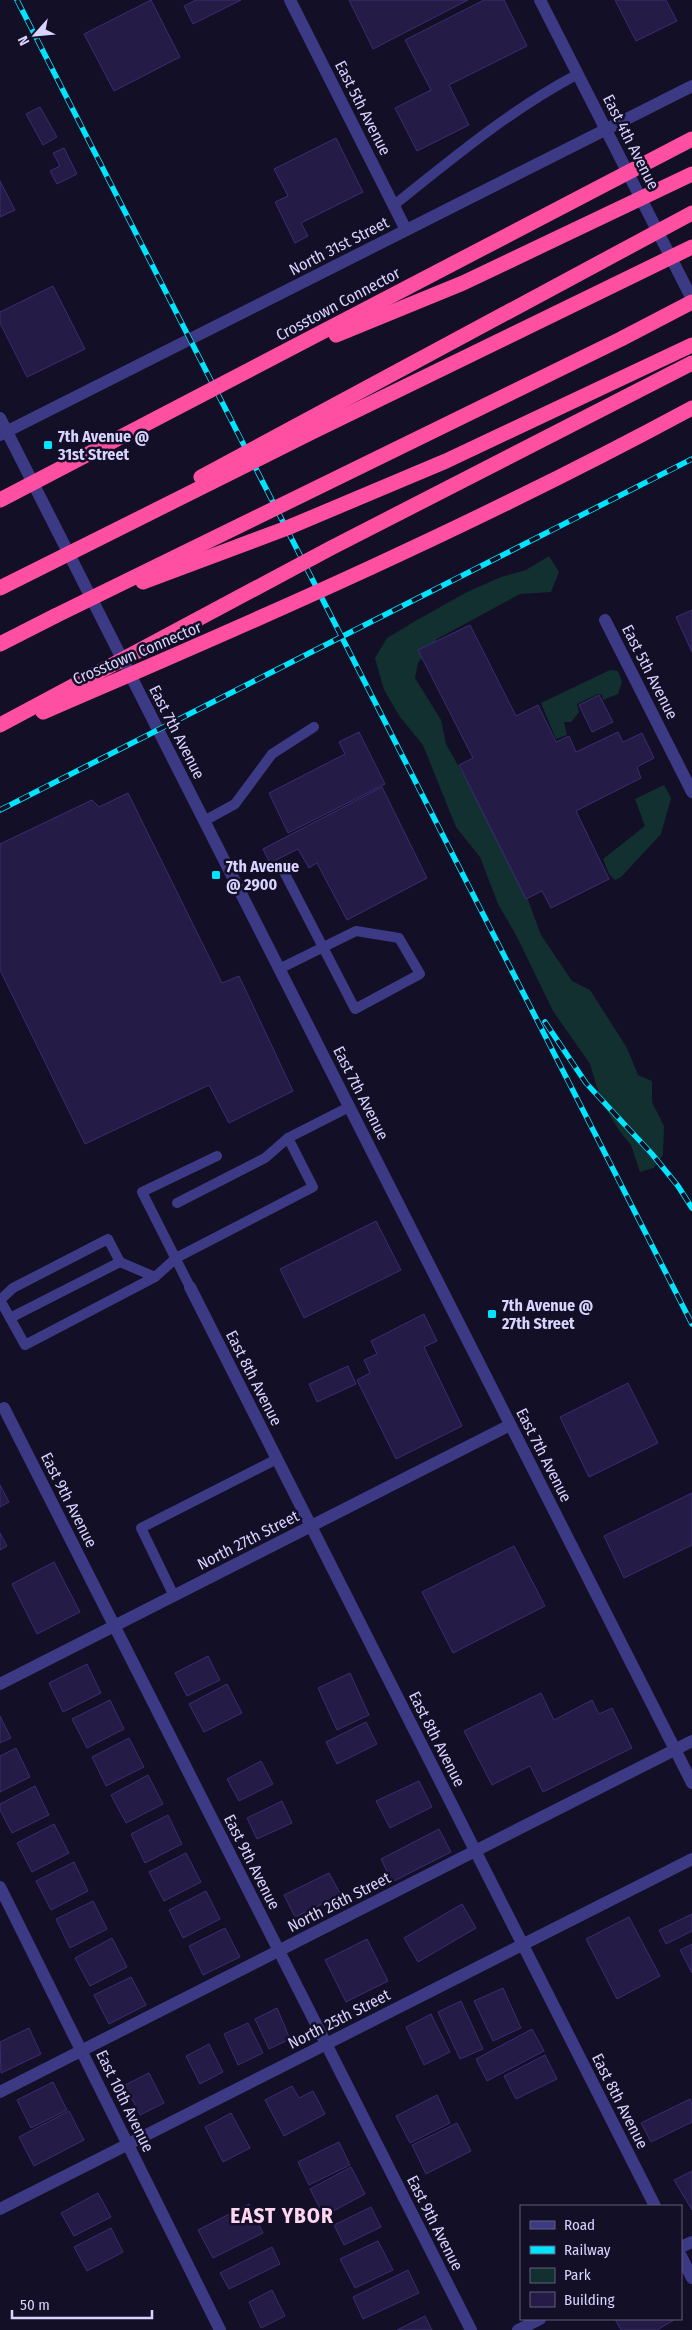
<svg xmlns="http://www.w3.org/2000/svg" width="692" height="2330" font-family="'Fira Sans Condensed',sans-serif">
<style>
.green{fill:#12302f}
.building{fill:#241b47;stroke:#3b2d73}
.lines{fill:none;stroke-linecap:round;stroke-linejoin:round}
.service{stroke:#3d3a85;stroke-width:10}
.minor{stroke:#3d3a85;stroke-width:12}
.tertiary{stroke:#3d3a85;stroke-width:12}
.motorway{stroke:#ff4fa3;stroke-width:15}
.rail-casing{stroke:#00e5ff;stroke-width:5.5}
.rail{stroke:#130f26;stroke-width:4;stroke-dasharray:11;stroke-linecap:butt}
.motorway-bridge{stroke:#ff4fa3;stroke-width:15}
.poi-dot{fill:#00e5ff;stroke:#130f26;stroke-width:2}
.labels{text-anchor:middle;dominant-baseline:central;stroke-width:5;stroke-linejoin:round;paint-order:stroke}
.street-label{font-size:16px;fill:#d9d4ff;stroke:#130f26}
.poi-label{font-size:16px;font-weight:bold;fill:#d9d4ff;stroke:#130f26;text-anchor:start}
.district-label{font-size:21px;font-weight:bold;letter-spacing:1px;fill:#ffd6f0;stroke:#130f26}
</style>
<rect width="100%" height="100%" fill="#130f26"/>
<g class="green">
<path d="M549,556L559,572L551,592L520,594L437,639L418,663L415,678L441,720L446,744L468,783L527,897L541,935L572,981L590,990L627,1048L638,1075L652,1081V1102L664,1126L663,1155L654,1168L640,1172L631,1145L619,1130L601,1101L590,1064L553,1011L517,937L498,904L480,857L456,827L423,745L400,717L384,690L375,658L387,638L417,620L467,592L501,577L526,570Z"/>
<path d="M610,670L618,671L622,682L618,694L603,700L602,695L598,694L577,704L579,712L571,722H564L567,735L556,739L541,703Z"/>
<path d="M664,785L671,798L661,834L621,877L615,880L609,874L603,859L645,826L635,799Z"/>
</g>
<g class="building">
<path d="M151,0L180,57L114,91L84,34Z"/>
<path d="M196,0H241L193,24L184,6Z"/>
<path d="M349,0H468L373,49Z"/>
<path d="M484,0H504L527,46L449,85L469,125L417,151L395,108L431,90L405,40Z"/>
<path d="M615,0H666L677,21L636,41Z"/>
<path d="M40,107L57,137L43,145L26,114Z"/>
<path d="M336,138L363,192L301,223L308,236L295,243L275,202L288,196L274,169Z"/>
<path d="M64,148L77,174L57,184L50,171L60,166L53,153Z"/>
<path d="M0,181L15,210L0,217Z"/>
<path d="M53,286L85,349L27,377L0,323V312Z"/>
<path d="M692,610V652L676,617Z"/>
<path d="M470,625L516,716L538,705L556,742L569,736L576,752L618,732L623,742L642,733L654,758L637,767L641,778L576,811L609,879L551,908L542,891L526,899L459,765L473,758L418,650Z"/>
<path d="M599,695L613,722L592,732L579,705Z"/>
<path d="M359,732L385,784L288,833L269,793L345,754L339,742Z"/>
<path d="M382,787L427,878L347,920L317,863L309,868L298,849L270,863L263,849Z"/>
<path d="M128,793L222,983L239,976L293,1091L229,1123L209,1085L85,1144L0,970V844L92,800L99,807Z"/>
<path d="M376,1221L401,1270L304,1318L280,1269Z"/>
<path d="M424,1314L437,1341L424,1347L462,1426L396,1459L357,1380L370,1373L364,1360L377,1354L371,1341Z"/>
<path d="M348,1366L356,1384L317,1402L309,1384Z"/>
<path d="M628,1383L658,1443L589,1477L560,1417Z"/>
<path d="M0,1485L9,1502L0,1507Z"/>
<path d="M692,1493V1545L624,1578L604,1536Z"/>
<path d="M0,1533L7,1546L0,1550Z"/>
<path d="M514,1546L545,1606L453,1653L422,1592Z"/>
<path d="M54,1562L80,1612L37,1634L12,1584Z"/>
<path d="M208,1656L220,1680L187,1696L175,1673Z"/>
<path d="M87,1664L101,1693L63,1712L49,1683Z"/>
<path d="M350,1673L369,1715L337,1730L318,1688Z"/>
<path d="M227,1684L242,1713L204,1732L189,1704Z"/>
<path d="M541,1693L554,1720L592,1700L599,1714L612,1708L632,1748L543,1792L530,1766L492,1785L464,1731Z"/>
<path d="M110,1700L124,1729L87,1748L72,1719Z"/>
<path d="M0,1716L11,1738L0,1743Z"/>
<path d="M366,1722L377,1744L337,1764L326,1742Z"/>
<path d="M129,1738L144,1767L106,1786L92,1757Z"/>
<path d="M16,1748L30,1777L0,1792V1756Z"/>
<path d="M261,1761L273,1784L239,1801L227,1779Z"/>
<path d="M148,1775L163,1804L126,1823L111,1795Z"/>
<path d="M419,1781L432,1807L390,1828L376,1801Z"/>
<path d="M35,1786L49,1815L12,1833L0,1810V1804Z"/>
<path d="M282,1801L292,1823L257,1839L247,1818Z"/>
<path d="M168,1815L182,1844L145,1863L131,1834Z"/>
<path d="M54,1824L69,1853L32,1872L17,1843Z"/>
<path d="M439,1829L451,1852L392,1882L381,1859Z"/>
<path d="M186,1853L201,1882L164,1901L149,1872Z"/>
<path d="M74,1862L88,1891L51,1910L36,1881Z"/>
<path d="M329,1873L341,1895L295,1917L284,1895Z"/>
<path d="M206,1891L220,1919L183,1938L169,1910Z"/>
<path d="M93,1901L107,1929L70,1948L56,1919Z"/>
<path d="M462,1904L476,1928L418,1962L404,1938Z"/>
<path d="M692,1914V1931L666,1944L659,1930Z"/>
<path d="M629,1917L660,1976L617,1999L586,1939Z"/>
<path d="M225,1928L240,1957L203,1975L189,1946Z"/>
<path d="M112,1938L127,1967L90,1986L75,1958Z"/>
<path d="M367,1939L388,1981L346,2002L325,1960Z"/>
<path d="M692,1944V1973L680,1950Z"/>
<path d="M131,1977L146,2005L109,2024L94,1995Z"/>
<path d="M503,1988L521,2028L493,2041L474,2001Z"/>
<path d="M461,2001L483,2049L460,2059L438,2012Z"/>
<path d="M277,2008L290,2039L269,2049L255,2019Z"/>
<path d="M431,2014L450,2052L424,2065L406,2027Z"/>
<path d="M248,2023L263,2053L238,2065L224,2034Z"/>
<path d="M29,2028L41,2054L1,2073L0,2042Z"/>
<path d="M532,2029L544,2051L487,2081L476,2059Z"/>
<path d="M209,2044L223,2072L200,2084L186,2056Z"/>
<path d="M545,2055L557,2079L516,2099L504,2076Z"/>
<path d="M149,2073L164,2103L140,2115L125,2085Z"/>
<path d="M53,2082L67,2110L31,2128L17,2100Z"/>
<path d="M292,2086L299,2098L313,2091L325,2114L284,2136L265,2100Z"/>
<path d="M437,2095L450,2123L410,2143L396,2116Z"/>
<path d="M690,2099L692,2104V2122L651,2142L641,2123Z"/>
<path d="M69,2111L84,2140L34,2166L19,2137Z"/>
<path d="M231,2113L250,2148L223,2162L205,2127Z"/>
<path d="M457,2123L471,2151L426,2174L412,2145Z"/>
<path d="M339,2142L350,2165L309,2185L298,2162Z"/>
<path d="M351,2167L365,2194L324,2216L310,2189Z"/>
<path d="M692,2171V2210L674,2180Z"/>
<path d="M98,2193L111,2217L74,2236L61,2213Z"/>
<path d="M249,2204L263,2233L213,2258L198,2230Z"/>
<path d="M371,2207L381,2227L344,2245L334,2225Z"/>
<path d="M111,2228L123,2252L87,2271L74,2247Z"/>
<path d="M378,2241L393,2270L355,2288L340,2259Z"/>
<path d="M272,2247L280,2264L229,2289L220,2273Z"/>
<path d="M408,2270L419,2293L363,2319L353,2297Z"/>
<path d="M272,2290L285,2316L261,2328L249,2302Z"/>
<path d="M425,2316L432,2330H397Z"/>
<path d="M615,2319H673L674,2320L657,2330H621Z"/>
</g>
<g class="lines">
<g class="service">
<path d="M394,205C453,158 510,110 578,74"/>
<path d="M204,821L235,804L272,754L314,727"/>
<path d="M279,969L356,931L399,938L420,974L355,1009L283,870"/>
<path d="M177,1203L265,1158L288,1138L349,1107"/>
<path d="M155,1277L120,1262L108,1239L13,1288L0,1300L25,1345L155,1277L176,1258L313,1187L288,1138"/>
<path d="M190,1287L142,1192L217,1156"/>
<path d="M10,1318L120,1262"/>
<path d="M174,1596L141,1528L277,1459"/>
</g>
<g class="minor">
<path d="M290,0L406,230"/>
<path d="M0,435L692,86"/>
<path d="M605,620L692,792"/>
<path d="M190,1287L655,2206"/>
<path d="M4,1408L471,2330"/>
<path d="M0,1684L510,1425"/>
<path d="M0,1887L220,2330"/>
<path d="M0,2092L692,1741"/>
<path d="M0,2209L692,1859"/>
<path d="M681,2247L692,2242"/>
<path d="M681,2256L692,2278"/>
<path d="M518,2330L540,2319"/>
</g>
<g class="tertiary">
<path d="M540,0L692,299"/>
<path d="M0,418L692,1783"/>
</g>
<path class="motorway" d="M0,644L55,616"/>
<defs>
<g id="rail">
<path d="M17,0L692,1324"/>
<path d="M0,810L692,459"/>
<path d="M545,1022L586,1083L652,1154L678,1186L692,1208"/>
</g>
</defs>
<use href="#rail" class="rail-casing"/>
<use href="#rail" class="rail"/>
<g class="motorway-bridge">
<path d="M336,335L463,283L692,174"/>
<path d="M201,477L692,213"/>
<path d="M0,500L692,139"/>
<path d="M143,582L287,528L446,461L692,345"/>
<path d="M0,588L310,433L692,247"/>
<path d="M55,616L621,339L692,302"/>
<path d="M43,712C263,618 481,522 692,408"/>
<path d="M0,725L331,548L692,363"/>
</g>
</g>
<g class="poi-dot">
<rect x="43" y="440" width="10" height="10" rx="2.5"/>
<rect x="211" y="870" width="10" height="10" rx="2.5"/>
<rect x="487" y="1309" width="10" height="10" rx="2.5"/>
</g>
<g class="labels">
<g class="street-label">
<text transform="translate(363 108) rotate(63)">East 5th Avenue</text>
<text transform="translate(631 142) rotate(63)">East 4th Avenue</text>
<text transform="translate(339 246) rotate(-27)">North 31st Street</text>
<text transform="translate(338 304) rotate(-28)">Crosstown Connector</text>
<text transform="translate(137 653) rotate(-23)">Crosstown Connector</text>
<text transform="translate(650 672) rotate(63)">East 5th Avenue</text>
<text transform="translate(177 732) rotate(63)">East 7th Avenue</text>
<text transform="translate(361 1093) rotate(63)">East 7th Avenue</text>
<text transform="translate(254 1378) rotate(63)">East 8th Avenue</text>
<text transform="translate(544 1455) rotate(63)">East 7th Avenue</text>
<text transform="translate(69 1500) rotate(63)">East 9th Avenue</text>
<text transform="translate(248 1540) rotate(-27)">North 27th Street</text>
<text transform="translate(437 1739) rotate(63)">East 8th Avenue</text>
<text transform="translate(252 1862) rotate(63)">East 9th Avenue</text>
<text transform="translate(339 1902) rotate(-27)">North 26th Street</text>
<text transform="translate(339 2019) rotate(-27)">North 25th Street</text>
<text transform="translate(125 2101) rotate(64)">East 10th Avenue</text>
<text transform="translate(620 2101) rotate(63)">East 8th Avenue</text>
<text transform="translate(435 2223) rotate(63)">East 9th Avenue</text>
</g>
<g class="poi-label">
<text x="58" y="436">7th Avenue @<tspan x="58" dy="18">31st Street</tspan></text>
<text x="226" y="866">7th Avenue<tspan x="226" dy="18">@ 2900</tspan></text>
<text x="502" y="1305">7th Avenue @<tspan x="502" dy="18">27th Street</tspan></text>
</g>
<g class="district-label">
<text x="282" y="2216">EAST YBOR</text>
</g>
</g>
<rect x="520" y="2205" width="162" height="115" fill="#130f26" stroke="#625e7d"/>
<rect x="530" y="2221" width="25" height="8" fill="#3d3a85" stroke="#625e7d"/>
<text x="564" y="2230" font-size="15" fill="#d9d4ff">Road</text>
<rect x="530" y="2246" width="25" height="8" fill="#00e5ff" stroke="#625e7d"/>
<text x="564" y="2255" font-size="15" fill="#d9d4ff">Railway</text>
<rect x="530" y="2268" width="25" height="15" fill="#12302f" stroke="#625e7d"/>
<text x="564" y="2280" font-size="15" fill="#d9d4ff">Park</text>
<rect x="530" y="2292" width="25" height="15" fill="#241b47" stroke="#625e7d"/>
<text x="564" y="2305" font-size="15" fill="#d9d4ff">Building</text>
<g transform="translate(35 35) rotate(243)" stroke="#130f26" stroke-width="4" paint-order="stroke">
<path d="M0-4L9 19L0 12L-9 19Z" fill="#d9d4ff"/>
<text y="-8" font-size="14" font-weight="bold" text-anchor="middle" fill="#d9d4ff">N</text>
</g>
<path d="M12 2310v8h140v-8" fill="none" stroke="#d9d4ff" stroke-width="2.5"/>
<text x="20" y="2310" font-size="15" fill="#d9d4ff" stroke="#130f26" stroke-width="4" paint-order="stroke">50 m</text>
</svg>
